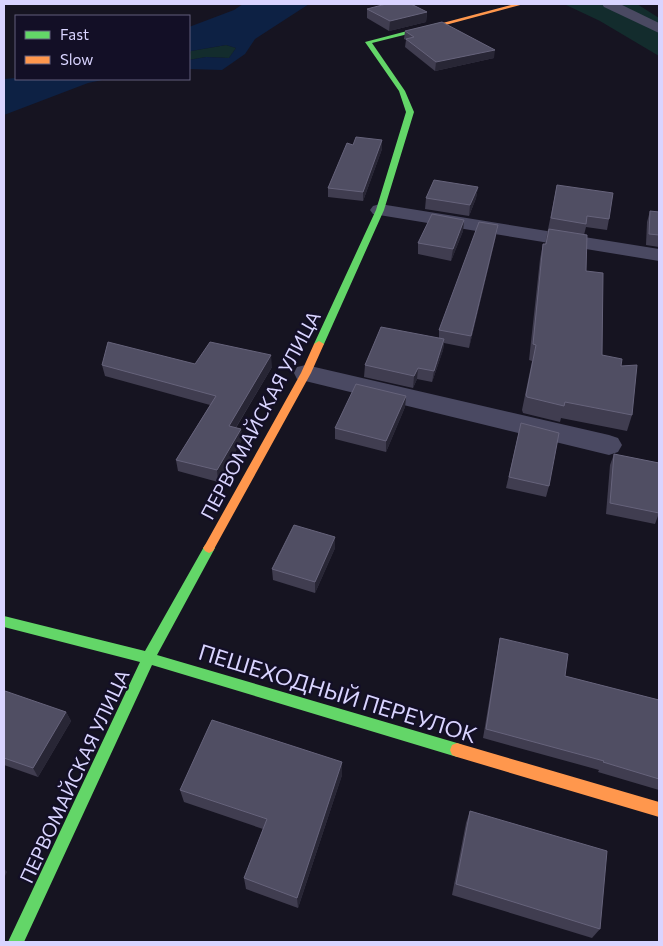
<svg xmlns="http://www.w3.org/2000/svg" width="663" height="946" font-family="Commissioner,sans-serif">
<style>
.green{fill:#132c2d}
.water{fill:#0d2144}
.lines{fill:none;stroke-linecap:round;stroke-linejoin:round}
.street{fill:#4a4962;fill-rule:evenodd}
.fast{fill:#63d668;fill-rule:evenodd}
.slow{fill:#ff974d;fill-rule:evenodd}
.wall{fill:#403d50}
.shaded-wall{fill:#282635}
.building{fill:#504e63;stroke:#66637b}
.labels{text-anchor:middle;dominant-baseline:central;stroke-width:4.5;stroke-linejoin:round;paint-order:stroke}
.street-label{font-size:19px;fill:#d9d4ff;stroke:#130f26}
.near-street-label{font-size:22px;fill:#d9d4ff;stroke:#130f26}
</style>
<rect width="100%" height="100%" fill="#161421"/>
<g class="green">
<path d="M564,4H637L659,18V56L600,21Z"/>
<path d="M226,45L236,48L229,58L206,57L189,60L191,51Z"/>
</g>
<g class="water">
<path d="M243,4H309L255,39L245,54L222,70L189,69V60L206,57L229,58L236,48L226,45L191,51L189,54V27L234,10Z"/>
<path d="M16,78V79H107L88,83L4,115V79Z"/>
</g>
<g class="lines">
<g class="street">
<path d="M602,4H620L659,23V33L604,7Z"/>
<path d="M380,204L659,249V261L373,214L370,210L373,206Z"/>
<path d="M306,365L609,435L618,438L622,445L618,452L609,455L297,379L294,373L297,367Z"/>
</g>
<g class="fast">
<path d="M438,23L441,25L440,26L372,43L405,91L414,112L384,210L324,344L322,346H316L314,344L376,210L406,112L399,91L365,42Z"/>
<path d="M209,543L213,545L215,548L157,655L457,743L462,745L464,750L462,755L457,757L152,665L24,942H8L140,662L4,627V616L145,651L205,545Z"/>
</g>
<g class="slow">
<path d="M515,4H524L438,27L435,25Z"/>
<path d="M319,341L324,344L311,373L213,551L209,553L205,551L203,548L205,545L301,373L314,344Z"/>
<path d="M457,743L659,802V817L457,757L452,755L450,750L452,745Z"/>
</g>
</g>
<g class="wall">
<path d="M367,9L427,12L426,22L389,31L367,18Z"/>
<path d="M405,31L494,58L435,71L405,47L406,40L404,39Z"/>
<path d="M382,140V149L363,201L328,197V188L353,145Z"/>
<path d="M557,185L609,219L607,230L586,227L584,235L586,271L602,355L621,366L632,415L627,431L561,418L560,422L523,413L522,410L532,361L529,360L540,259L543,244H545Z"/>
<path d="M478,187L476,198L469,216L425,209L426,198Z"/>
<path d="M650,211L659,212V247L646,245L647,222Z"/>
<path d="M464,220L463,231L451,261L418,254V243Z"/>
<path d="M496,236L469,348L444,343L443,350L432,382L417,379L413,388L364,377L365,365L439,338V330Z"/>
<path d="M195,364L272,367L236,428L241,429L242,440L218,482L178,471L176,460L210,405L105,376L102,365Z"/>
<path d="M406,396L405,407L386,452L335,439V428Z"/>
<path d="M521,423L549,486L546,497L506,488Z"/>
<path d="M614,454L659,463V513L655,524L606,514L610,465Z"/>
<path d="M335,548L315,593L273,580L272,569Z"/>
<path d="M500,638L565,676L659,700V790L598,772L599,770L483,738L498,649Z"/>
<path d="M4,693L66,712L71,721L38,777L4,765Z"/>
<path d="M342,775L298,908L246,889L244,878L263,829L184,802L180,790Z"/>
<path d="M470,811L600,929L592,938L452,895L466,823Z"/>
</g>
<g class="shaded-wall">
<path d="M427,12L426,22L389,31L390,21Z"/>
<path d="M495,50L494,58L435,71L436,62Z"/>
<path d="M382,140V149L363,201V192Z"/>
<path d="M478,187L476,198L469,216L470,205Z"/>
<path d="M464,220L463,231L451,261L453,249Z"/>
<path d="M498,225L496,236L469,348L471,336Z"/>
<path d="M444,339L443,350L432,382L434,371Z"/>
<path d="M271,355L272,367L230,437L229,426Z"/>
<path d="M418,368L417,379L413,388L414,376Z"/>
<path d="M406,396L405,407L386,452V441Z"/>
<path d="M241,429L242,440L218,482L217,470Z"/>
<path d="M335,537V548L315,593V582Z"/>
<path d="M66,712L71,721L38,777L33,768Z"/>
<path d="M342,762V775L298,908L297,898Z"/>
<path d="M4,868L7,872L4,878Z"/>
</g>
<g class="building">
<path d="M386,4H411L427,12L390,21L367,9Z"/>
<path d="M442,22L495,50L436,62L406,39L414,37L405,31Z"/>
<path d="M356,137L382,140L363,192L328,188L347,143L353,145Z"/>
<path d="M434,180L478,187L470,205L426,198Z"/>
<path d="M557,185L613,193L609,219L587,216L586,224L551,218Z"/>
<path d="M650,211L659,212V235L649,234Z"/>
<path d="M432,214L464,220L453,249L418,243Z"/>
<path d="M479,222L498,225L471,336L439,330Z"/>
<path d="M549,229L587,235L586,271L603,273L602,355L622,359L621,366L637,365L632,415L565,402L564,406L527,397L526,395L536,345L533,344L543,244H546Z"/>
<path d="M381,327L444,339L434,371L418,368L414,376L365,365Z"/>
<path d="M108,342L195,364L210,342L271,355L229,426L241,429L217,470L176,460L216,396L102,365Z"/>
<path d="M356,384L406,396L386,441L335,428Z"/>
<path d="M521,423L559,433L549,486L509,477Z"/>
<path d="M614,454L659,463V513L610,503Z"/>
<path d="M294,525L335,537L315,582L272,569Z"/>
<path d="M500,638L568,654L565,676L659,700V779L603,762L604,761L486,729Z"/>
<path d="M5,691L66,712L33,768L4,758V693Z"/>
<path d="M212,720L342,762L297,898L244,878L267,819L180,790Z"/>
<path d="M470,811L607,851L600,929L456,884Z"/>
</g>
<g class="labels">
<g class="street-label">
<text transform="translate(260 415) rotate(-62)">ПЕРВОМАЙСКАЯ УЛИЦА</text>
<text transform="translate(74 776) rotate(-65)">ПЕРВОМАЙСКАЯ УЛИЦА</text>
</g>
<g class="near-street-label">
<text transform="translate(338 693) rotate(17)">ПЕШЕХОДНЫЙ ПЕРЕУЛОК</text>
</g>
</g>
<rect width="663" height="946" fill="none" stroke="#d9d4ff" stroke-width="10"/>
<rect x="15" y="15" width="175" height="65" fill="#130f26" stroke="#625e7d"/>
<rect x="25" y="31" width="25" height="8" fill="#63d668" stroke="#625e7d"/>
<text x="60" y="40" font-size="15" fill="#d9d4ff">Fast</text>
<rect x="25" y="56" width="25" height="8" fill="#ff974d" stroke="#625e7d"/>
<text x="60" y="65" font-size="15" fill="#d9d4ff">Slow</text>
</svg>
